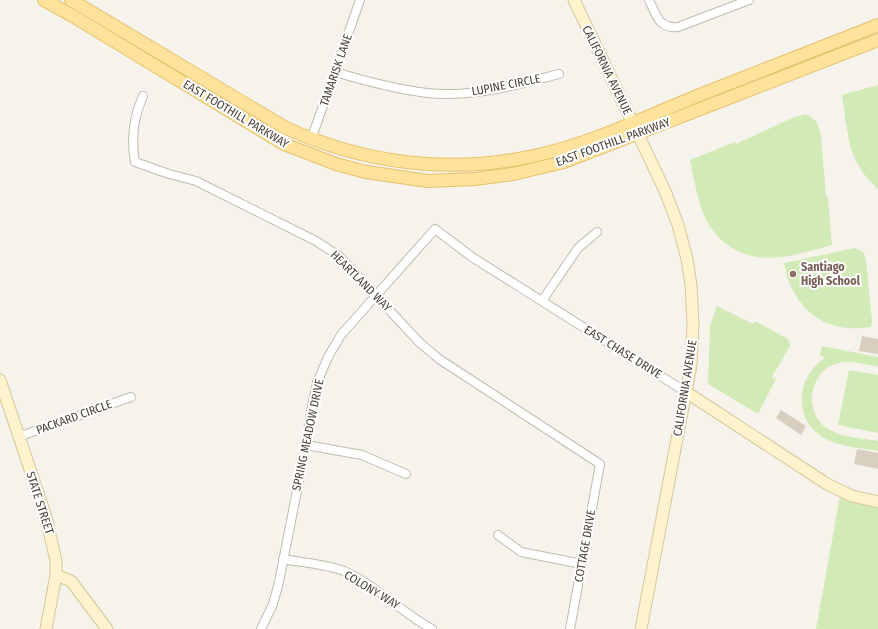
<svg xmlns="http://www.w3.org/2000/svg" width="878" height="629" font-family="'Fira Sans Condensed',sans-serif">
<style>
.green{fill:#d2eab5}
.building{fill:#d8cfc1}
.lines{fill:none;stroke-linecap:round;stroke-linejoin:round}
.street-casing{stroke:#c2bbae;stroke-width:10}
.secondary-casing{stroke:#d6c79b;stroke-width:13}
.primary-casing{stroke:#e6c16a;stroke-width:14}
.street{stroke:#fff;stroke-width:8}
.secondary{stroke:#fff3cd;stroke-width:11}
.primary{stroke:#ffe39c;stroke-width:12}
.education-dot{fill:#8d6e63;stroke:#fff;stroke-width:1.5}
.labels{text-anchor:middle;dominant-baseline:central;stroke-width:4;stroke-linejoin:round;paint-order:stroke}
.street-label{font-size:12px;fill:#4b4439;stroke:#fff}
.education-label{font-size:12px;font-weight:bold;fill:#785e54;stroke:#fff;text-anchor:start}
</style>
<rect width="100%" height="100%" fill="#f6f3ec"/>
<g class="green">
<path d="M878,85V189C847,162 848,133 842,95Z"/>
<path d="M806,114L817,122L821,135L826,197H828L832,245C798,254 765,267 732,248C719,240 709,227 703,213C697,197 694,178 690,160L735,142L736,144L792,118Z"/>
<path d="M855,248L864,253L866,261L872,321L871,327C824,335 792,308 784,263Z"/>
<path d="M717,306L753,324L755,321L788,339L790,346L772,377L776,379L758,414L708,384L710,326Z"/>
<path d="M822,346L878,357V367C865,364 851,360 838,363C808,371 802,415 830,430C844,438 863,438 878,441V451C861,448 840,447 824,438C792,419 796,376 826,357L820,356Z"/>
<path d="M849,370L878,375V433L838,425Z"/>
<path d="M840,496L878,506V629H816Z"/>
</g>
<g class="building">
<path d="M862,336L878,339V354L859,351Z"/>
<path d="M781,410L806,426L801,435L776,418Z"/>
<path d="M857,449L878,453V469L854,464Z"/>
</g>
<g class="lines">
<defs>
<g id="street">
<path d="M649,0C656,15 659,29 678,27L749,0"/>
<path d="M335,72C365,81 395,89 427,93C471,98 516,85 559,74"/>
<path d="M143,96C134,116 131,140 135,162L169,174L196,181L316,241L339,256L419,342L439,359L600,464L570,629"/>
<path d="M311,140L360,0"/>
<path d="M542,301L578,248L597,232"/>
<path d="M18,437L131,397"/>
<path d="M306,445L362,455L406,474"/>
<path d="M498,535L521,552L582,564"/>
<path d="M283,559C300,562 329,565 344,571C377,586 401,612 432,629"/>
<path d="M261,629L273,604L279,582L306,445L312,406L317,383L328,357L341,335L435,229L472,257L686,392"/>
</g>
<g id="secondary">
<path d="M574,0L665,191L678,225L687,259L691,285L693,323L691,365L641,629"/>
<path d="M0,380L46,517L56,561V575L46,629"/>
<path d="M686,392L827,484L852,496L878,502"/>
<path d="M56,575L71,581L107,629"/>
</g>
<g id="primary">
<path d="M44,0L73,16L284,144L336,164L366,172L428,181L475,179L513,174L564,162L878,40"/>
<path d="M71,0L284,127C364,164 452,175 538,155C593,143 645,117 697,96C757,72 818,49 878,25"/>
</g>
</defs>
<use href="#street" class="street-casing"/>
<use href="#secondary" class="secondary-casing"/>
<use href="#primary" class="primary-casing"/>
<use href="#street" class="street"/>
<use href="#secondary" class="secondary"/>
<use href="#primary" class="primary"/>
</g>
<circle class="education-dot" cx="793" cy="274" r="4"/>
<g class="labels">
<g class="street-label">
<text transform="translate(336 70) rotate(-71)">TAMARISK LANE</text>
<text transform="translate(607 70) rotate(64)">CALIFORNIA AVENUE</text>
<text transform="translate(506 85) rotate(-11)">LUPINE CIRCLE</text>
<text transform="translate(236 114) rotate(31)">EAST FOOTHILL PARKWAY</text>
<text transform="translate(613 142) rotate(-20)">EAST FOOTHILL PARKWAY</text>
<text transform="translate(361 281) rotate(45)">HEARTLAND WAY</text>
<text transform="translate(623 352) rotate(32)">EAST CHASE DRIVE</text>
<text transform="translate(685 388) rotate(-81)">CALIFORNIA AVENUE</text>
<text transform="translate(74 417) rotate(-20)">PACKARD CIRCLE</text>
<text transform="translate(308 435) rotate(-78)">SPRING MEADOW DRIVE</text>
<text transform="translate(40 503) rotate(72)">STATE STREET</text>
<text transform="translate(585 546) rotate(-80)">COTTAGE DRIVE</text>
<text transform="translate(372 590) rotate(31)">COLONY WAY</text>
</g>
<g class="education-label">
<text x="801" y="267">Santiago<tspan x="801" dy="14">High School</tspan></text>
</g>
</g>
</svg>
